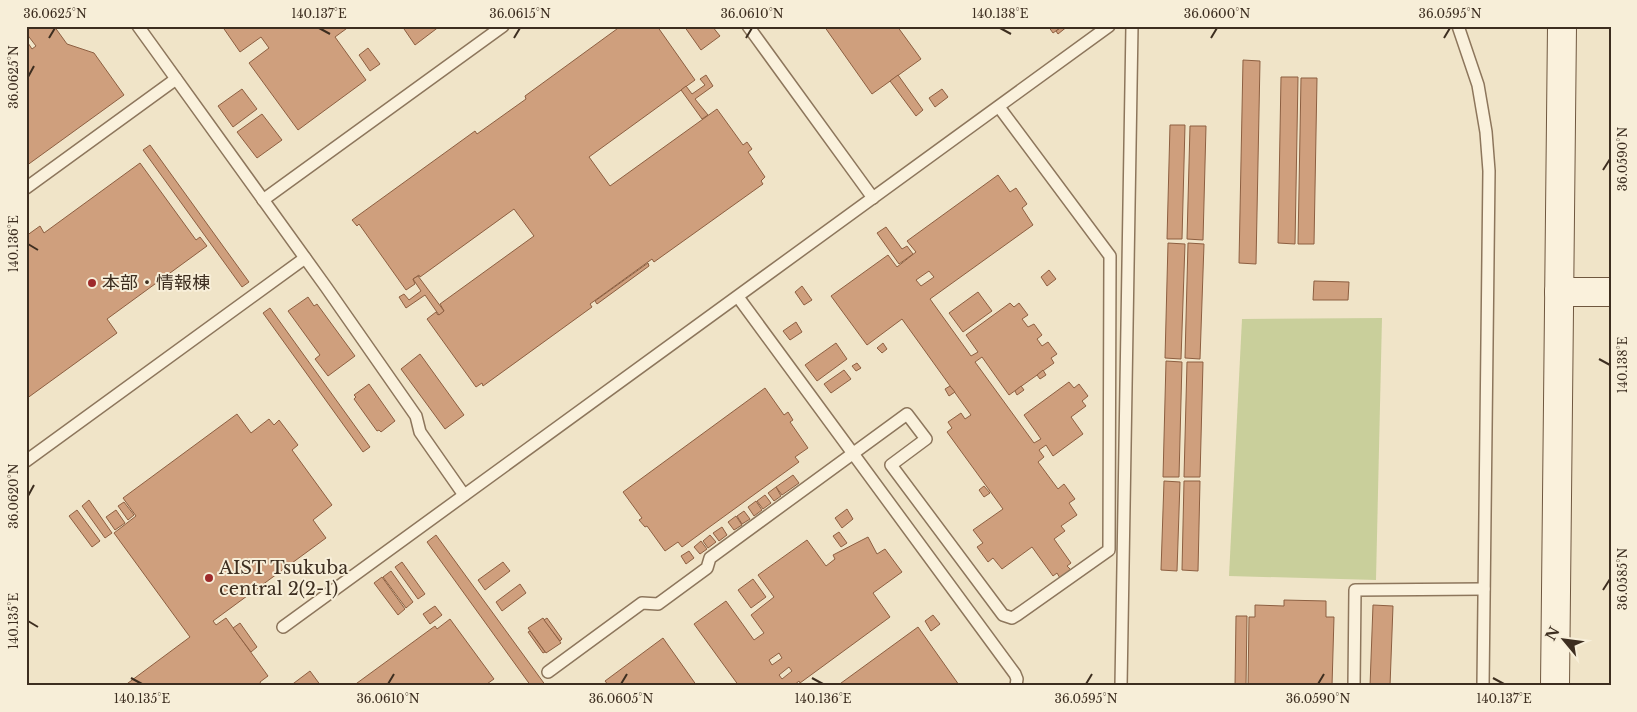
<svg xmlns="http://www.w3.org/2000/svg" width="1637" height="712" font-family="'Libre Baskerville','Noto Sans JP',serif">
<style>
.green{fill:#c9cf9b}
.building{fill:#cf9f7d;stroke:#8d5f41;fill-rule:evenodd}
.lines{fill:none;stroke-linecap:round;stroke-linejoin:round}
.lane-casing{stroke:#8d765c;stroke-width:14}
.secondary-casing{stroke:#6f573f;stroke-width:30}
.lane{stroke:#faf1dc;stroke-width:11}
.secondary{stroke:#faf1dc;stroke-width:28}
.ticks{fill:none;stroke:#3d2e20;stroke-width:2}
.poi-dot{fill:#9e2a2b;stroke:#f7eed8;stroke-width:2}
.labels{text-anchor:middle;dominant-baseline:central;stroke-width:4;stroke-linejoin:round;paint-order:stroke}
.poi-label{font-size:18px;fill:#3d2e20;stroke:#f7eed8;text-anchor:start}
.neatline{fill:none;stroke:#3d2e20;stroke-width:2}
.ticks-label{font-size:12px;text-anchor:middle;fill:#3d2e20}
</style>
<rect width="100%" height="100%" fill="#f0e4c8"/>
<path class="green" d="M1382,318L1376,580L1229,576L1242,319Z"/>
<g class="building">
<path d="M31,26L34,29L37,26H54L67,44L94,53L124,95L26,166V40L32,49L36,46L26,33V30Z"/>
<path d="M222,26H350L335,37L366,80L298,130L249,63L269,48L261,37L240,52Z"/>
<path d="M402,26H440L415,45Z"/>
<path d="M621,26H657L695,80L589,157L610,186L717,109L743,145L747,142L752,149L748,152L765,177L761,181L763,184L654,262L652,259L590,304L592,307L483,386L482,383L476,387L427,319L436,312L438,315L444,311L440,304L534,236L514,209L420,277L419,275L413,279L415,284L406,290L359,224L357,226L352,220L475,131L477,134L526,99L525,96Z"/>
<path d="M684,26H712L720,36L701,50Z"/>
<path d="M824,26H897L921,59L872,94Z"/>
<path d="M1048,26H1063L1053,33Z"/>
<path d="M1063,26H1068L1058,34L1056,31Z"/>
<path d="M368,48L380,64L370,71L359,55Z"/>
<path d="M1243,60L1260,61L1256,264L1239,263Z"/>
<path d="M706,75L713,86L695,99L708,115L702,119L681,90L686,86L692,94L705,85L700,79Z"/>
<path d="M898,75L923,110L916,116L890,81Z"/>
<path d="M1281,77H1298L1295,244L1278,243Z"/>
<path d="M1301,78H1317L1314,244H1298Z"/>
<path d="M242,89L257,109L233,127L218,106Z"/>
<path d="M942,89L948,97L935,107L929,98Z"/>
<path d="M262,114L282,140L257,158L237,132Z"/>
<path d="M1170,125H1185L1182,239H1167Z"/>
<path d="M1190,126H1206L1203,240L1187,239Z"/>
<path d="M150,145L249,282L242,287L143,150Z"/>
<path d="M140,163L196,240L200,237L207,246L107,319L117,333L26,399V236L40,226L44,233Z"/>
<path d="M998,175L1010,192L1016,188L1027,204L1022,208L1033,225L930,299L971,356L978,352L966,335L1010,303L1014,307L1019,303L1028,315L1022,319L1028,327L1034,324L1042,335L1037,339L1042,346L1048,342L1057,354L1051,358L1054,363L1009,395L982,357L975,362L1034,443L1041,439L1024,415L1069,382L1074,388L1079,384L1088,396L1082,401L1086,406L1071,417L1083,434L1053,456L1046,445L1039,450L1044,457L1038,462L1058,489L1064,484L1075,499L1069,503L1077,515L1061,526L1065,531L1054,539L1071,563L1067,566L1071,570L1060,578L1057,573L1053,576L1032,547L1002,569L993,558L988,562L977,547L983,543L973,530L1003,509L947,432L952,428L948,422L961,413L965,419L971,415L902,319L867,345L831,296L888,255L897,267L916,252L907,241ZM929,271L934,277L921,286L916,280Z"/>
<path d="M886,227L902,249L907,246L913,254L899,264L877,233Z"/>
<path d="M1168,243L1185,244L1181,359L1165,358Z"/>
<path d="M1188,243L1204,244L1200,359L1185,358Z"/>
<path d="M648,263L649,266L597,304L595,301Z"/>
<path d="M1049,270L1056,279L1047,286L1041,277Z"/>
<path d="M418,276L444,311L439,315L425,295L406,308L399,297L404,294L409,300L421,291L413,279Z"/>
<path d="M1314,281L1349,282L1348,300H1313Z"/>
<path d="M802,286L812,300L804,305L795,292Z"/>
<path d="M978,292L992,311L963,332L949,313Z"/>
<path d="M308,297L314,306L317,304L355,356L328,376L315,359L320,355L288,311Z"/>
<path d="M270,308L370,447L363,452L263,313Z"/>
<path d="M796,322L802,332L790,340L783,331Z"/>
<path d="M836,343L847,359L817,381L805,365Z"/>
<path d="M883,343L887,349L882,353L877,348Z"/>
<path d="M420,354L464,415L445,429L401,369Z"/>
<path d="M1166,361L1182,362L1179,477H1163Z"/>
<path d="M1187,362H1203L1200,477H1184Z"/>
<path d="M857,363L861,368L856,371L852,366Z"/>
<path d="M844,370L851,379L831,393L824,384Z"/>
<path d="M1043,370L1046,375L1040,379L1037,375Z"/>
<path d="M369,384L395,421L381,432L379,430L377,431L354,399L356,397L354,395Z"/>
<path d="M950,386L955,392L949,396L945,389Z"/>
<path d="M1021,386L1024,390L1017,395L1015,391Z"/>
<path d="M765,388L784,415L788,412L793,420L790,422L808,448L795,457L799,462L682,547L678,542L665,551L647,526L645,527L639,520L642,518L623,492Z"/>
<path d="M237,414L251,433L269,419L274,425L279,420L298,445L292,450L332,505L313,520L326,538L213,621L216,625L226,618L268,676L260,682L262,686H124L190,637L114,533L136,516L123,498Z"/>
<path d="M793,475L799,483L782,495L776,487Z"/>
<path d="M1164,481L1180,482L1177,571L1161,570Z"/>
<path d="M1184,481H1200L1198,571L1182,570Z"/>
<path d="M984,486L990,493L984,497L979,490Z"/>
<path d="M776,487L781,496L774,501L768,493Z"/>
<path d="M765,495L771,503L763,509L757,501Z"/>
<path d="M89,500L112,533L105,538L82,506Z"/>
<path d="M756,501L762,510L754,516L748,507Z"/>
<path d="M124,502L134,515L128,520L118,506Z"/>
<path d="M847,509L853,519L842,528L835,518Z"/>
<path d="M77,510L100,541L92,547L69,516Z"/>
<path d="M116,510L125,523L115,530L106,517Z"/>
<path d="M744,511L750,519L742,524L737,516Z"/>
<path d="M736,516L742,525L734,530L728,522Z"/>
<path d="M722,527L727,535L719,541L713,533Z"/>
<path d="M839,532L847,543L841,547L833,536Z"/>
<path d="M436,535L546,686H531L427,542Z"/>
<path d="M710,535L716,542L708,548L703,541Z"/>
<path d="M868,537L877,554L885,549L902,572L873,593L890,617L800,683L799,681L793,686H739L694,624L726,601L754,640L764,633L751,615L774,597L758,575L807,540L826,566L835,559L833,555ZM779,653L782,658L772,665L769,660ZM789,667L792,671L782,679L779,675Z"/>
<path d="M701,541L707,549L700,554L694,547Z"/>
<path d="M689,551L694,558L686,564L681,556Z"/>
<path d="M402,562L425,594L418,599L395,567Z"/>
<path d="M503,562L510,571L485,590L478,580Z"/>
<path d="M391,571L413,602L406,608L383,577Z"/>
<path d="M382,577L405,609L398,615L374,583Z"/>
<path d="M753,579L766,597L751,608L738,590Z"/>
<path d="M520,584L526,593L502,611L496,602Z"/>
<path d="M1284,600L1326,601V617H1334L1332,686H1248L1249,617H1255V605L1284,606Z"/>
<path d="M1373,605L1393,606L1390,686H1370Z"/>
<path d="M435,606L442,615L430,624L423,614Z"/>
<path d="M933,615L940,624L931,631L925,621Z"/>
<path d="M1236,616H1247L1246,686H1235Z"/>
<path d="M543,618L561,643L546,653L528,628Z"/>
<path d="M547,618L562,639L560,641L544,620Z"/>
<path d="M450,619L494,679L484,686H353L435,626L437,629Z"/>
<path d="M240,623L257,647L251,652L233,628Z"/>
<path d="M918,627L959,685L957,686H837Z"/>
<path d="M530,631L545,652L543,653L528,632Z"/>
<path d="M663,638L697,686H609L605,681Z"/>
<path d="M310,671L321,686H290Z"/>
</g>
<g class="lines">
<defs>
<g id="lane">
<path d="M138,26L326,287L416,416L420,432L464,495"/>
<path d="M748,26L873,198"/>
<path d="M1458,26L1478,85L1486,132L1489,171L1483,686"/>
<path d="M26,188L176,79"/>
<path d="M263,200L503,26"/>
<path d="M738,297L1015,674L1017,679L1016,686"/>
<path d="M26,461L305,258"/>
<path d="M283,627L1109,26"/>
<path d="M548,672L642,603L658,604L707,568L710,558L907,414L926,439L891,465L1003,615L1012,618L1017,615L1109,550L1110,256L999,107"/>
<path d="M1121,686L1132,26"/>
<path d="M1354,686L1355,590L1484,589"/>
</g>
<g id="secondary">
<path d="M1559,292H1611"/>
<path d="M1555,686L1562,26"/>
</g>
</defs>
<use href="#lane" class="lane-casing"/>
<use href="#secondary" class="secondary-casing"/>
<use href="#lane" class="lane"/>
<use href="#secondary" class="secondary"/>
</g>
<path class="ticks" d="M319,28L330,34M1000,28L1011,34M49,38L55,28M514,38L520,28M746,38L752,28M1211,38L1217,28M1444,38L1450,28M28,77L34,66M1603,170L1610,159M28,244L38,250M1599,359L1610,365M28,496L34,485M1603,590L1610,579M28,621L38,627M131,678L142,684M812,678L823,684M1493,678L1504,684M388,684L394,674M621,684L627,674M1086,684L1092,674M1318,684L1324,674"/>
<g class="poi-dot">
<circle cx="92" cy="283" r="5"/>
<circle cx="209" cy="578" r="5"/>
</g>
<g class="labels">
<g class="poi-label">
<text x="102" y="283">本部・情報棟</text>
<text x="219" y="568">AIST Tsukuba<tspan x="219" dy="21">central 2(2-1)</tspan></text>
</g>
</g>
<rect width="1637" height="712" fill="none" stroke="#f7eed8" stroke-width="55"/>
<g transform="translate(1564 640) rotate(299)" stroke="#f7eed8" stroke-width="4" paint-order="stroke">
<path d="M0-4L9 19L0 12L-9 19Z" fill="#3d2e20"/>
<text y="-8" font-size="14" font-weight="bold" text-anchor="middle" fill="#3d2e20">N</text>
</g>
<rect x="28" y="28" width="1582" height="656" class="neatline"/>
<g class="ticks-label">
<text x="55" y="18">36.0625°N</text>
<text x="319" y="18">140.137°E</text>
<text x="520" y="18">36.0615°N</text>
<text x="752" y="18">36.0610°N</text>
<text x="1000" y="18">140.138°E</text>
<text x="1217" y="18">36.0600°N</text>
<text x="1450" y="18">36.0595°N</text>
<text transform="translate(14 77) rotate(-90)" y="4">36.0625°N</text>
<text transform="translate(1623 159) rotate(-90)" y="4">36.0590°N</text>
<text transform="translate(14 244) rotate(-90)" y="4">140.136°E</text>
<text transform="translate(1623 365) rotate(-90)" y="4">140.138°E</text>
<text transform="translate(14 496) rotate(-90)" y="4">36.0620°N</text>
<text transform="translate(1623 579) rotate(-90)" y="4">36.0585°N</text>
<text transform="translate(14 621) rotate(-90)" y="4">140.135°E</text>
<text x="142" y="703">140.135°E</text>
<text x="388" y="703">36.0610°N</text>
<text x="621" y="703">36.0605°N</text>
<text x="823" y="703">140.136°E</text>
<text x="1086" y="703">36.0595°N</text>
<text x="1318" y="703">36.0590°N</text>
<text x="1504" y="703">140.137°E</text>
</g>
</svg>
